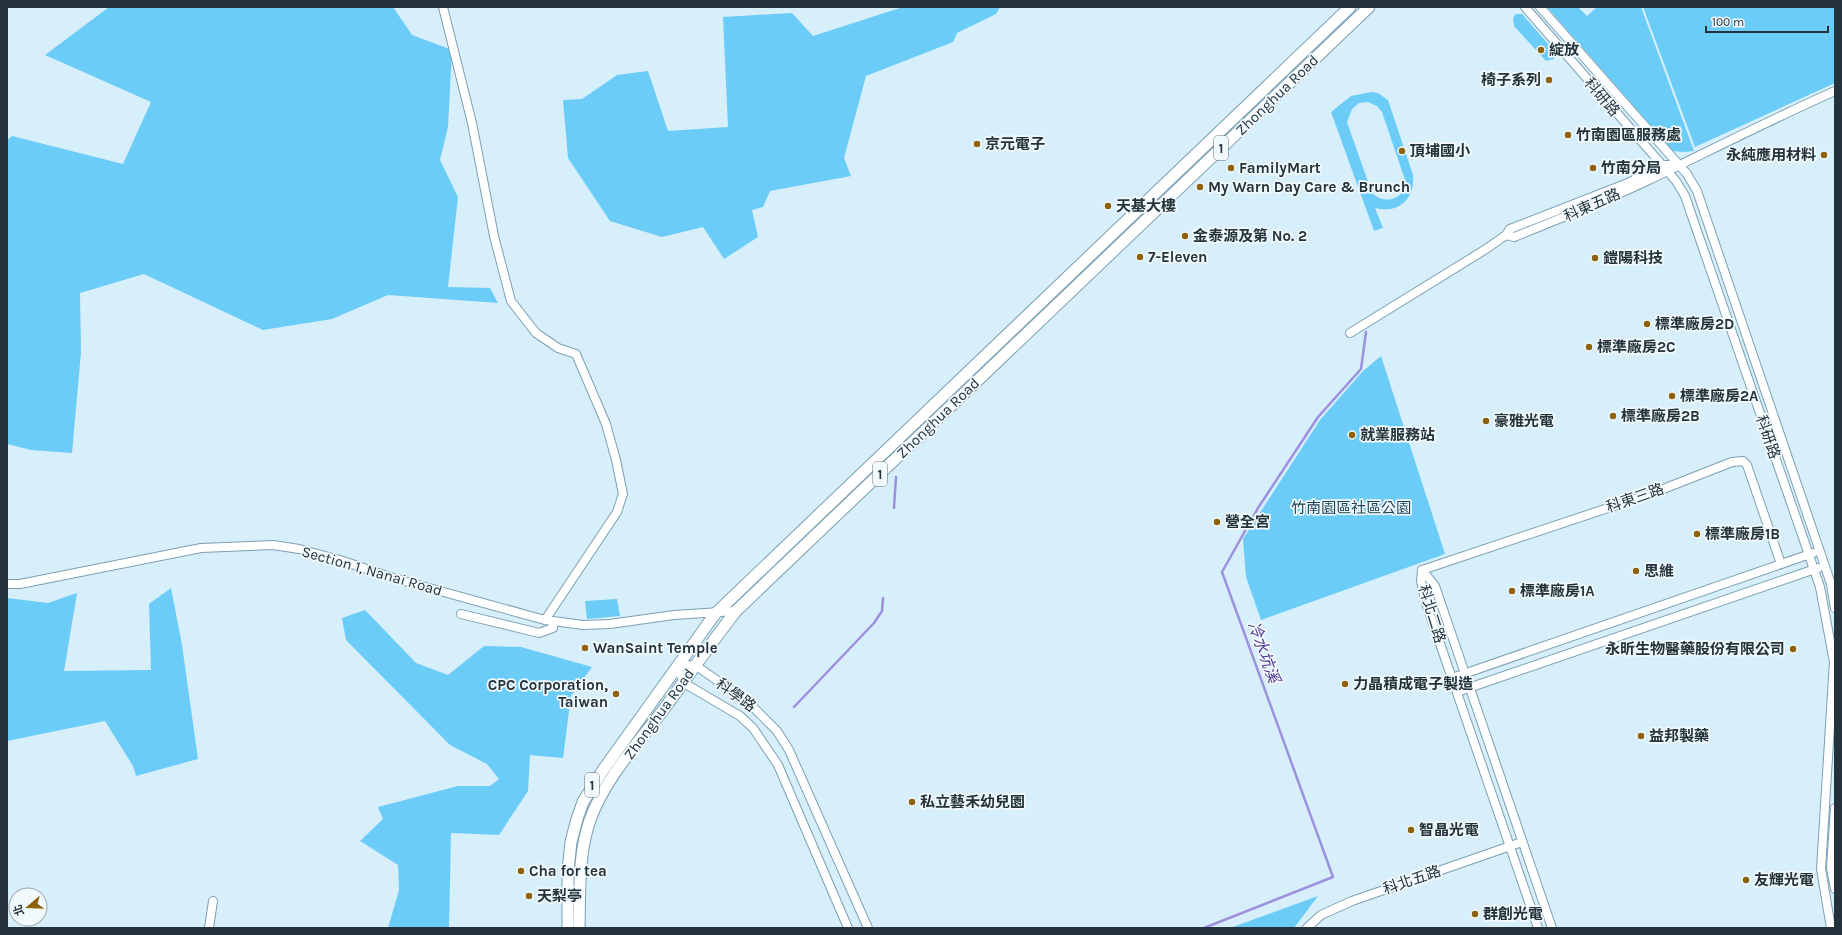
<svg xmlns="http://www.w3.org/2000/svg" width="1842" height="935" font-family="Karla,'Noto Sans TC',sans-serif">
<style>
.green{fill:#6bccf8;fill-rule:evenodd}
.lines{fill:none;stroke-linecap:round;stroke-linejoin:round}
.stream{stroke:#9d91df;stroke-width:2.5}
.minor-casing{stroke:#7ba0b3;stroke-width:10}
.major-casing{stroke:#7ba0b3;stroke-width:13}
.minor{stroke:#fff;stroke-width:8}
.major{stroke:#fff;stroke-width:11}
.poi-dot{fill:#8e6209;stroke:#f1f9fd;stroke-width:1.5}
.labels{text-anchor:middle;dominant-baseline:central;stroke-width:3.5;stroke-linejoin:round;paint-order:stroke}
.shield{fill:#f1f9fd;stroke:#626e75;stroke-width:1}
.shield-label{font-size:14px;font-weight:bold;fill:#24333b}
.poi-label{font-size:15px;font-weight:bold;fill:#24333b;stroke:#f1f9fd;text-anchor:start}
.street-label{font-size:15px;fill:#24333b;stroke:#f1f9fd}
.park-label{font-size:15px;fill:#1a4558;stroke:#f1f9fd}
.water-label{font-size:16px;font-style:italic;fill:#4e3792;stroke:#f1f9fd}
</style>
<rect width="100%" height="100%" fill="#d7effb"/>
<g class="green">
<path d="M109,7H393L412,35L452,50L448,127L440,160L458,197L448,287L490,288L498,303L388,295L332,319L263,330L144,274L80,293L81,352L72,453L31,450L7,444V140L12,136L123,164L151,102L45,55Z"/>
<path d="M903,7H1000L996,14L957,33L953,42L866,76L844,158L851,176L770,191L763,207L752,210L758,237L724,259L703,227L662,237L610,221L568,158L563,100L582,99L617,75L648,71L668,131L728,127L723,17L792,13L813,36Z"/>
<path d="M1547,7H1578L1587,16L1597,7H1641L1694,151L1684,152L1673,151Z"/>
<path d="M1643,7H1835V83L1695,147Z"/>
<path d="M1516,14H1522L1556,53L1554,59L1546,61L1514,26L1513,18Z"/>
<path d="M1371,92L1378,93L1388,100L1413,175C1415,199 1399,214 1375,208L1383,228L1374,231L1331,112L1351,96ZM1368,102L1377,106L1382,112L1406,183C1403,200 1384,205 1372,193L1347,122L1352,109L1359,103Z"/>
<path d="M1381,356L1445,554L1261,620L1246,577L1243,539L1320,420L1363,371Z"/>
<path d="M171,588L182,645L198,759L136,776L133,766L105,721L7,741V598L48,603L77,593L64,671L151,670L149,604Z"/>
<path d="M617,599L620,616L587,619L585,601Z"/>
<path d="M365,610L416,663L448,675L484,646L521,647L592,667L571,696L563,758L530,755L528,791L499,835L451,833L449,928H388L399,890L398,865L360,841L383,819L378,807L458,786H490L499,779L487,764L450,745L346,640L342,618Z"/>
<path d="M1318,896L1294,928H1230Z"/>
</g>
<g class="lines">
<g class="stream">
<path d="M894,508L896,477"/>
<path d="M794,707L874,623L882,611L883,598"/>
<path d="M1204,928L1333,877L1222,572L1258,508L1318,417L1361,369L1366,332"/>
</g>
<defs>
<g id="minor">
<path d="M443,7L472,123L494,236L511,301L536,333L558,348L576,354L606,424L616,460L623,494L617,512L545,620"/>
<path d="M1525,7L1676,181L1685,196L1820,587L1834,662L1821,869L1831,928"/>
<path d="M1540,7L1687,174L1697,191L1831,584L1835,608"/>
<path d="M1506,235L1514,237C1559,219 1605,201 1649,180C1711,150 1772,119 1835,91"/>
<path d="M1350,333L1486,249L1506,235L1510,229L1628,183L1663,165H1679"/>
<path d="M1422,570L1653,493L1732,462L1743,461L1747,465L1781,564"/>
<path d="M1422,570L1435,586L1552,928"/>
<path d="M1422,570L1421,581L1425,600L1538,928"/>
<path d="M7,584H20L201,548L273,545L299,549L340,560L393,578L545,620L583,625L610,624L674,615L736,611"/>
<path d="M461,614L539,633L553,628V621"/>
<path d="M1452,678L1813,553"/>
<path d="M1457,692L1818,568"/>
<path d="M1835,808L1831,868L1835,889"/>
<path d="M209,928L213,901"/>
<path d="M848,928L778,765L753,728L740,716L684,683L677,666L695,665L748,702L777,731L789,750L868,928"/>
<path d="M1307,928L1321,915L1352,901L1522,842"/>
</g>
<g id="major">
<path d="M568,928V870L571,842L577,819L583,802L603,770L715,614L1350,7"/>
<path d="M579,928C580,892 578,854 590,820C605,778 638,743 664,709C688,676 711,643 736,611L1369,7"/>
</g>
</defs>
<use href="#minor" class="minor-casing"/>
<use href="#major" class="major-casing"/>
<use href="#minor" class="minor"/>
<use href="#major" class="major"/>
</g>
<g class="poi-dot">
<circle cx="1541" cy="50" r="4"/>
<circle cx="1549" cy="80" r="4"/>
<circle cx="1568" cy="135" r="4"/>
<circle cx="977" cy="144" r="4"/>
<circle cx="1402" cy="151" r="4"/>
<circle cx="1824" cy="155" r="4"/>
<circle cx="1231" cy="168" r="4"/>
<circle cx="1593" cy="168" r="4"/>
<circle cx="1200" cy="187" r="4"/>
<circle cx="1108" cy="206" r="4"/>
<circle cx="1185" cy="236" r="4"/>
<circle cx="1140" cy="257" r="4"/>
<circle cx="1595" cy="258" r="4"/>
<circle cx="1647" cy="324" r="4"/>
<circle cx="1589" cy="347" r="4"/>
<circle cx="1672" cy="396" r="4"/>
<circle cx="1613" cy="416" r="4"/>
<circle cx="1486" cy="421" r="4"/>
<circle cx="1352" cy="435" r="4"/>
<circle cx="1217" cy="522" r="4"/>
<circle cx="1697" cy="534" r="4"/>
<circle cx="1636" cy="571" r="4"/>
<circle cx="1512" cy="591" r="4"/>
<circle cx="585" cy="648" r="4"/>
<circle cx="1793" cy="649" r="4"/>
<circle cx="1345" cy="684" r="4"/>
<circle cx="616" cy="694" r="4"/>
<circle cx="1641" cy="736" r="4"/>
<circle cx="912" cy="802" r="4"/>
<circle cx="1411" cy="830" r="4"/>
<circle cx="521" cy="871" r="4"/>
<circle cx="1746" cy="880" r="4"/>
<circle cx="529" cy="896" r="4"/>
<circle cx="1475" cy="914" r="4"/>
</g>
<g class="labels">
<g class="shield">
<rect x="1214" y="136" width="14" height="24" rx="3"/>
<rect x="873" y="462" width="14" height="24" rx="3"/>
<rect x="585" y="773" width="14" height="24" rx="3"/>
</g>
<g class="shield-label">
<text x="1221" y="148">1</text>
<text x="880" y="474">1</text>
<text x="592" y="785">1</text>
</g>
<g class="poi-label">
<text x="1549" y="50">綻放</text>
<text x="1541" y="80" text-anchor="end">椅子系列</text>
<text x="1576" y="135">竹南園區服務處</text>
<text x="985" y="144">京元電子</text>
<text x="1410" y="151">頂埔國小</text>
<text x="1816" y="155" text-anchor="end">永純應用材料</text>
<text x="1239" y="168">FamilyMart</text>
<text x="1601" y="168">竹南分局</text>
<text x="1208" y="187">My Warn Day Care &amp; Brunch</text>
<text x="1116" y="206">天基大樓</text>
<text x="1193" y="236">金泰源及第 No. 2</text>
<text x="1148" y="257">7-Eleven</text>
<text x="1603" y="258">鎧陽科技</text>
<text x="1655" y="324">標準廠房2D</text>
<text x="1597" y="347">標準廠房2C</text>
<text x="1680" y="396">標準廠房2A</text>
<text x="1621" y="416">標準廠房2B</text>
<text x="1494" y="421">豪雅光電</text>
<text x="1360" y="435">就業服務站</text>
<text x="1225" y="522">營全宮</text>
<text x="1705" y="534">標準廠房1B</text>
<text x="1644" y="571">思維</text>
<text x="1520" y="591">標準廠房1A</text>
<text x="593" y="648">WanSaint Temple</text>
<text x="1785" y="649" text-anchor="end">永昕生物醫藥股份有限公司</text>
<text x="1353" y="684">力晶積成電子製造</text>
<text x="608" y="685" text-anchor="end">CPC Corporation,<tspan x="608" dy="17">Taiwan</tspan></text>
<text x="1649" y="736">益邦製藥</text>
<text x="920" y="802">私立藝禾幼兒園</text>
<text x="1419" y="830">智晶光電</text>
<text x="529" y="871">Cha for tea</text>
<text x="1754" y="880">友輝光電</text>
<text x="537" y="896">天梨亭</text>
<text x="1483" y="914">群創光電</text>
</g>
<g class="street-label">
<text transform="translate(1277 95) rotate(-44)">Zhonghua Road</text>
<text transform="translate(1602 97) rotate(49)">科研路</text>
<text transform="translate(1592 205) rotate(-24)">科東五路</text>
<text transform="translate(938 418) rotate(-44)">Zhonghua Road</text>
<text transform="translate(1768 437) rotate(71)">科研路</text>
<text transform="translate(1635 498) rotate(-19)">科東三路</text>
<text transform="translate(372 571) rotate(16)">Section 1, Nanai Road</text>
<text transform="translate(1432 614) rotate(73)">科北二路</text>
<text transform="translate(736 695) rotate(36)">科學路</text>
<text transform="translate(659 714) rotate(-54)">Zhonghua Road</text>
<text transform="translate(1412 880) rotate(-19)">科北五路</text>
</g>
<g class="park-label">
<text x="1351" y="508">竹南園區社區公園</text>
</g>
<g class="water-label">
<text transform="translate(1264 652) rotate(70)">冷水坑溪</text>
</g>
</g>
<rect width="1842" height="935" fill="none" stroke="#24333b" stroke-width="16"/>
<g transform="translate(28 907) rotate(251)"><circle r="19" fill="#f1f9fd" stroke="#9faaaf"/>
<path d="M0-3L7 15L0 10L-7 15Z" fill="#8e6209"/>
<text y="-6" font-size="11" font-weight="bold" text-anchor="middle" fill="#24333b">北</text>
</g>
<path d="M1706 26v6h122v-6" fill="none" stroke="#24333b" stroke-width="2"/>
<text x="1712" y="26" font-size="12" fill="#24333b" stroke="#f1f9fd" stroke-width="3" paint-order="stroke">100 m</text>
</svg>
